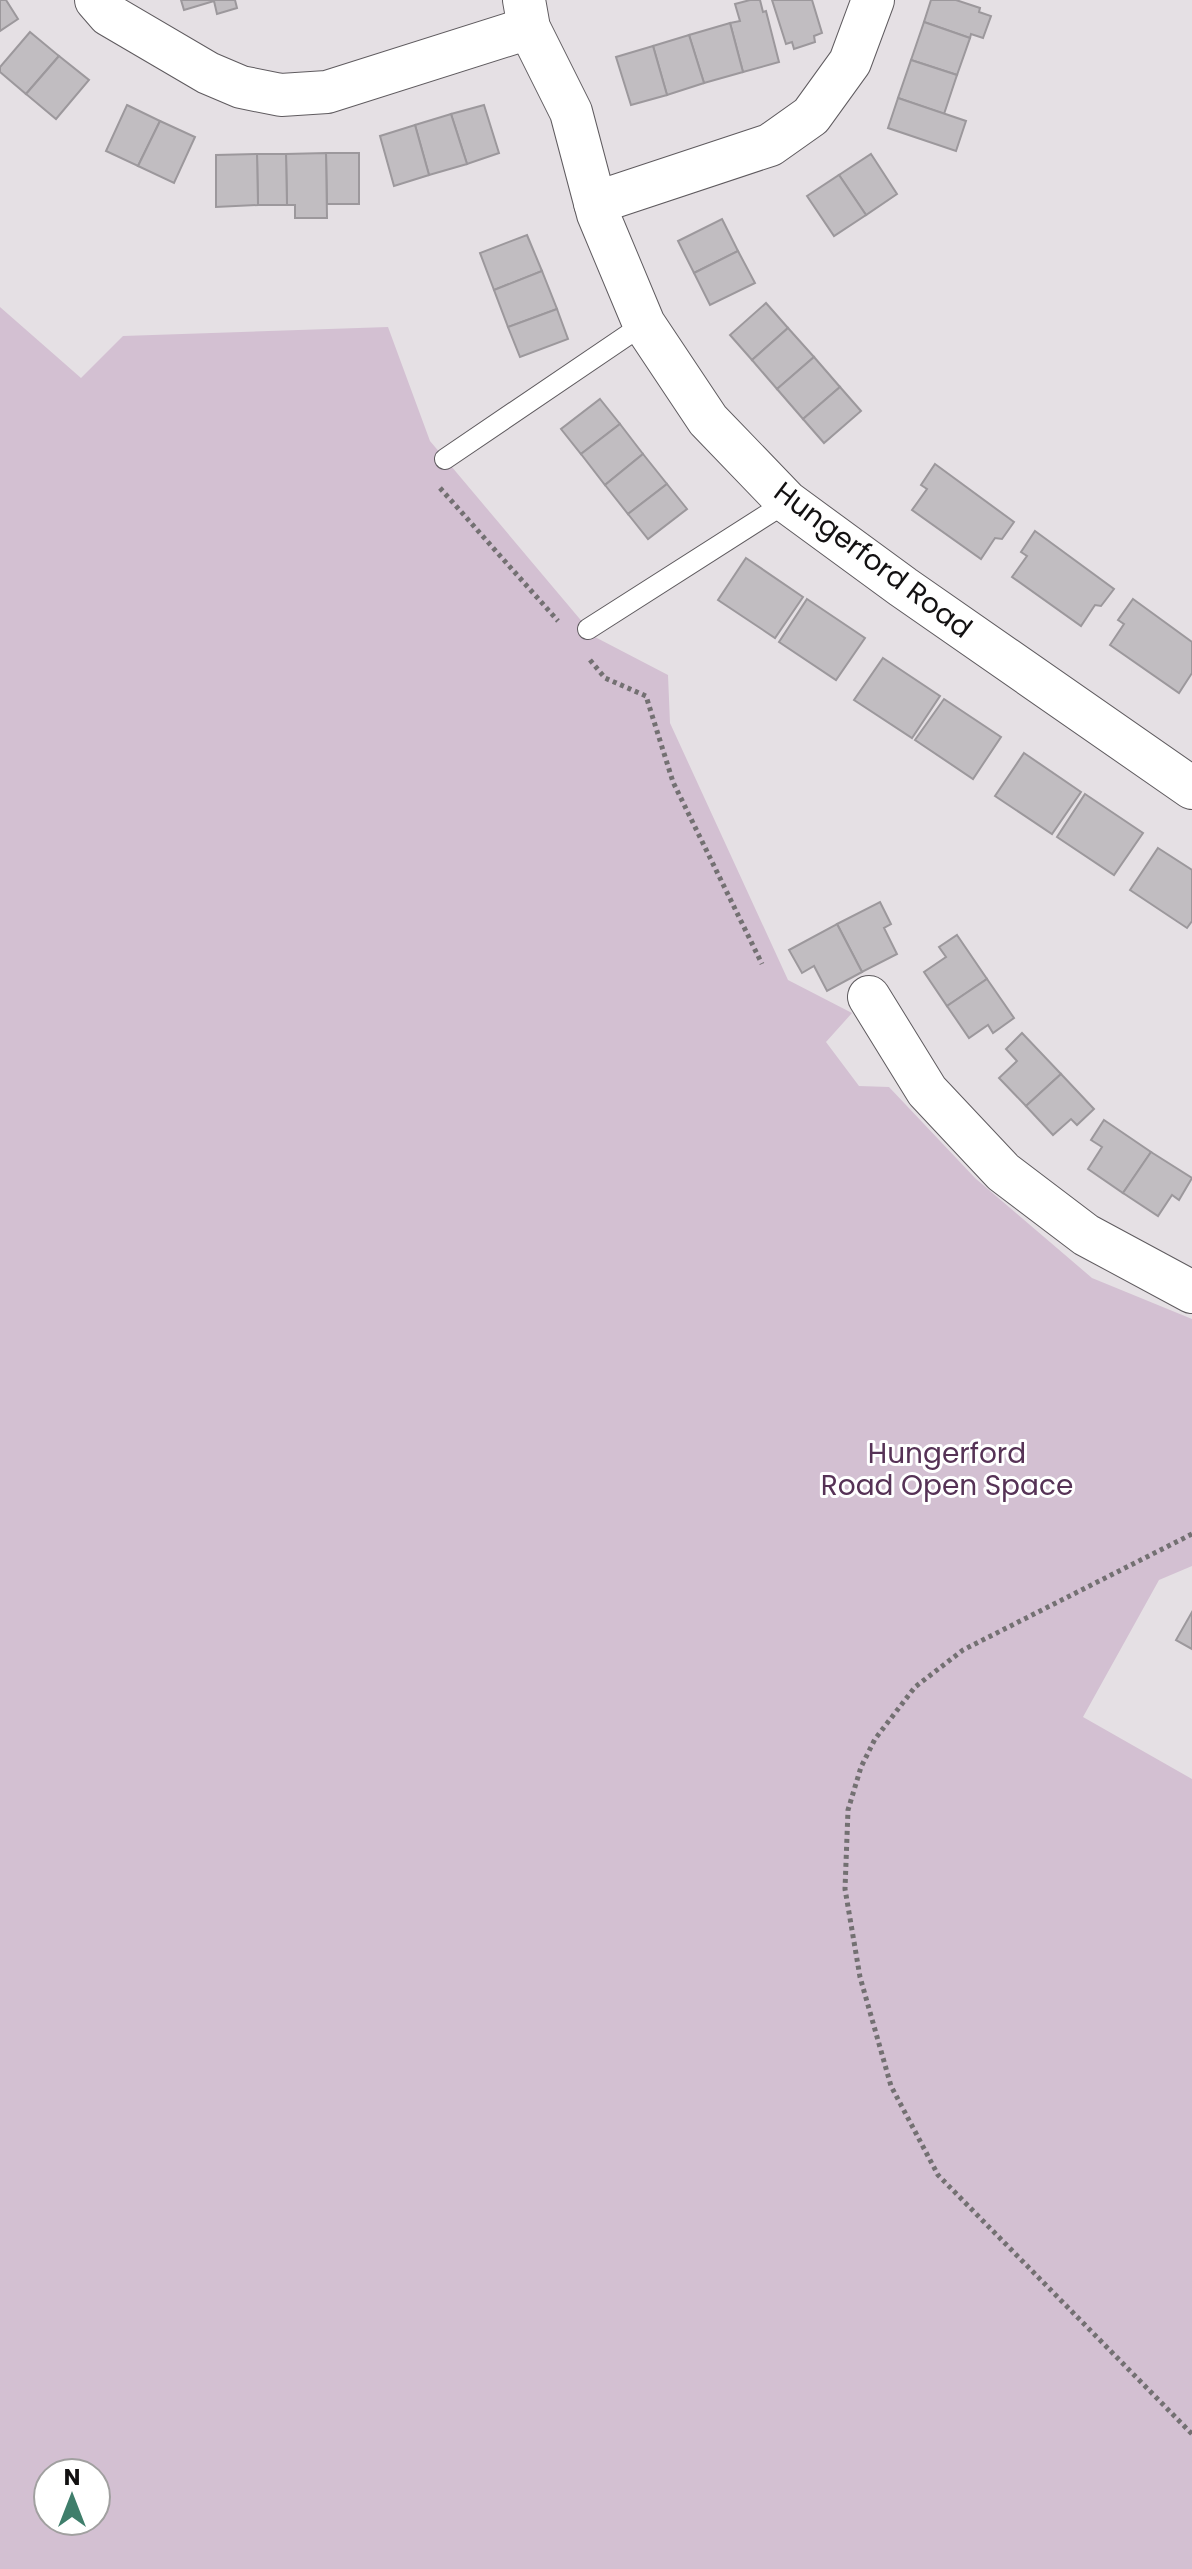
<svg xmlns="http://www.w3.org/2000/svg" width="1192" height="2569" font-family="Poppins,sans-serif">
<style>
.green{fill:#d3c0d2;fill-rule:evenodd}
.building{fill:#c1bdc1;stroke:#9c989c;stroke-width:2}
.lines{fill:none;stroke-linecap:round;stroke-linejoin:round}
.lane-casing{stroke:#5f5b5f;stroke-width:22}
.street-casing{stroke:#5f5b5f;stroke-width:44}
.path{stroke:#737072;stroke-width:5;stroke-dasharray:4 4;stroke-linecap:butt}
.lane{stroke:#fff;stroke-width:20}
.street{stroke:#fff;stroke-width:42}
.labels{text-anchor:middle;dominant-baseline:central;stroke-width:6;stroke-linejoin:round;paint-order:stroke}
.street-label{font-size:28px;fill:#131112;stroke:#fff}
.park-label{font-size:28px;fill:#563256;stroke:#fff}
</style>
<rect width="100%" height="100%" fill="#e5e0e4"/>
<path class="green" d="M0,307L81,378L123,336L388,327L430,441L595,637L668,675L670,723L788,980L852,1013L826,1042L859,1086L889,1087L975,1178L1092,1278L1192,1319V1566L1159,1580L1083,1717L1192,1779V2569H0ZM48,2473H96V2521H48Z"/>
<g class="building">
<path d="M0,0H6L18,19L0,31Z"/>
<path d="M181,0H235L237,8L217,14L214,1L184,10Z"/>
<path d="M750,0H760L763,12L766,11L779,62L743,72L730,23L740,21L735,4Z"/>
<path d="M772,0H812L822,33L814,36L815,42L794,49L792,42L786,44Z"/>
<path d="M931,0H956L980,8L979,12L991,16L983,38L971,34L970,38L924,22Z"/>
<path d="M924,22L970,38L957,75L911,60Z"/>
<path d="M730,23L743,72L704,83L689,35Z"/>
<path d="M30,32L59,56L26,94L0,72V67Z"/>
<path d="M689,35L704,83L667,95L653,46Z"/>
<path d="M653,46L667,95L631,105L616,57Z"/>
<path d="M59,56L89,80L56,119L26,94Z"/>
<path d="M911,60L957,75L944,114L898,98Z"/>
<path d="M898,98L966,121L956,151L888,128Z"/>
<path d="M127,105L160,121L138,166L106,151Z"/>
<path d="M484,105L499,153L467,164L451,114Z"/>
<path d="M451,114L467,164L429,175L415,125Z"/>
<path d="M160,121L195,137L174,183L138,166Z"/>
<path d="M415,125L429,175L394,186L380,136Z"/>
<path d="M326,153H359V204H327Z"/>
<path d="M326,153L327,218H295V205H287L286,154Z"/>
<path d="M257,154H286L287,205H258Z"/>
<path d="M257,154L258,205L216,207V155Z"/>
<path d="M871,154L897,194L866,215L839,175Z"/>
<path d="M839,175L866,215L834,236L807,196Z"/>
<path d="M722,219L738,251L694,273L678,241Z"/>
<path d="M527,235L542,271L494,290L480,253Z"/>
<path d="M738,251L755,283L710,305L694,273Z"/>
<path d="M542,271L557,309L508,327L494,290Z"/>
<path d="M766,303L788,328L752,360L730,335Z"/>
<path d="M557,309L568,339L520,357L508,327Z"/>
<path d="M788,328L814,357L777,389L752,360Z"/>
<path d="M814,357L840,387L803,419L777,389Z"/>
<path d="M840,387L861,411L824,443L803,419Z"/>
<path d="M600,399L620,424L581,454L561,429Z"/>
<path d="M620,424L643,454L605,485L581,454Z"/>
<path d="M643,454L667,484L628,514L605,485Z"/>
<path d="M935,464L1014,522L1002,539L995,538L981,559L912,510L927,489L921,485Z"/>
<path d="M667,484L687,509L648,539L628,514Z"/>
<path d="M1035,531L1114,589L1101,606L1095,605L1081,626L1012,577L1027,556L1021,552Z"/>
<path d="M746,558L803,597L775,638L718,600Z"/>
<path d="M807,599L865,638L836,680L779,642Z"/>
<path d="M1133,599L1192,642V673L1179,693L1110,645L1124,624L1118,620Z"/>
<path d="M883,658L940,696L912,738L854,700Z"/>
<path d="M944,699L1001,737L973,779L915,740Z"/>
<path d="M1024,753L1081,792L1052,834L995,796Z"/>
<path d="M1085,794L1143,833L1114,875L1057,837Z"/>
<path d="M1158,848L1192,870V921L1187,928L1130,890Z"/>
<path d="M880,902L891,924L884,928L897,954L862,972L837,924Z"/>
<path d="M837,924L862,972L827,991L814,966L802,973L789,950Z"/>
<path d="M957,935L987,979L947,1006L924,972L946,957L939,947Z"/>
<path d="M987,979L1014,1018L993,1033L988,1025L969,1038L947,1006Z"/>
<path d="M1022,1033L1061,1074L1026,1106L999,1078L1017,1061L1006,1049Z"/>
<path d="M1061,1074L1094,1109L1077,1125L1071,1119L1053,1135L1026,1106Z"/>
<path d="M1104,1120L1151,1152L1123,1193L1088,1169L1102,1147L1091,1140Z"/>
<path d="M1151,1152L1192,1178L1179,1200L1172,1195L1158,1216L1123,1193Z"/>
<path d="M1192,1612V1649L1176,1640Z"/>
</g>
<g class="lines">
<defs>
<g id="lane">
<path d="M445,459L644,324"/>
<path d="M588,629L787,502"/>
</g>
<g id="street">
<path d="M96,0L109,15L208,73L241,87L281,95L327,92L529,28"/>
<path d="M524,0L529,28L571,112L598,214L644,324L708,420L787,502L903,587L1192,788"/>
<path d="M595,203L770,145L811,116L850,62L873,0"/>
<path d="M869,997L927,1091L1003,1172L1086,1235L1192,1292"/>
</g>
</defs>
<use href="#lane" class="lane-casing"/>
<use href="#street" class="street-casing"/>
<g class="path">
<path d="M440,488L558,621"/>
<path d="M590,660L605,678L646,696L673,782L762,964"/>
<path d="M1192,1534L963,1650L915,1687L875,1739L861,1767L848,1810L845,1889L860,1977L891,2086L938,2175L1192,2434"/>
</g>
<use href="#lane" class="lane"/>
<use href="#street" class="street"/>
</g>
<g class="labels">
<g class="street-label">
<text transform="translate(873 560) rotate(37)">Hungerford Road</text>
</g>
<g class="park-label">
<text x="947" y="1453">Hungerford<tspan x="947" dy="32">Road Open Space</tspan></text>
</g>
</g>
<g transform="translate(72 2497)"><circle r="38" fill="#ffffff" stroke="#a1a0a0" stroke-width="2"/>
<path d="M0-6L14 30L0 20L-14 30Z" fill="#3f7e6b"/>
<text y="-12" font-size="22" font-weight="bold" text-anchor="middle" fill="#131112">N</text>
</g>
</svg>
